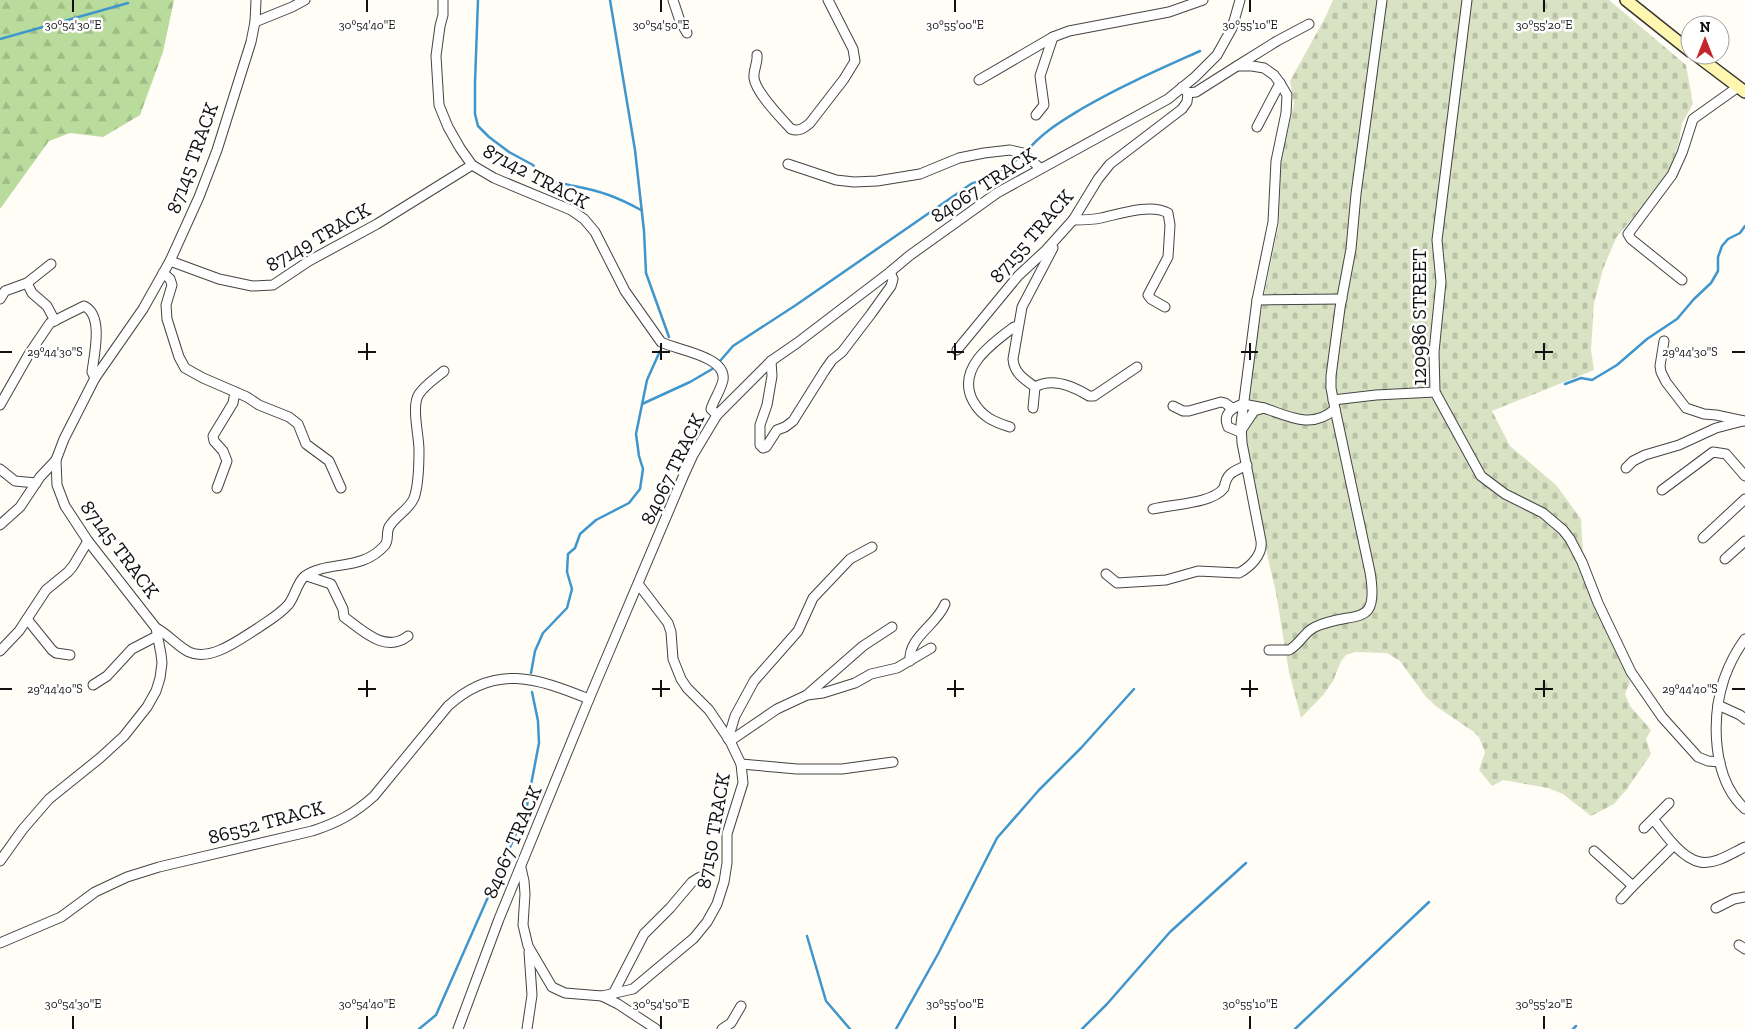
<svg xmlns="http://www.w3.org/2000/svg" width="1745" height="1029" font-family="'Zilla Slab',serif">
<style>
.forest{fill:url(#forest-firs)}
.cemetery{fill:url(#cemetery-stones)}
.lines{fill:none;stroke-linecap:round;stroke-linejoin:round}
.stream{stroke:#3f96cf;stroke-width:2.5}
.minor-casing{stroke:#444;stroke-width:11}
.secondary-casing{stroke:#333;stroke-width:14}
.minor{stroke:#fff;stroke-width:9}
.secondary{stroke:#fff6b0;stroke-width:11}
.ticks{fill:none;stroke:#111;stroke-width:2}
.labels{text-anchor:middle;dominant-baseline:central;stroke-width:5;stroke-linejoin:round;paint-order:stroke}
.street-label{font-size:20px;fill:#111;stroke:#fff}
.ticks-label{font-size:12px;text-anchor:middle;fill:#111;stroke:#fff;stroke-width:5;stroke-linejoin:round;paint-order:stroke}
</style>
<defs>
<pattern id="forest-firs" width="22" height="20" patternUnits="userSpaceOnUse" patternTransform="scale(1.25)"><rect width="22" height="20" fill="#b9dc9c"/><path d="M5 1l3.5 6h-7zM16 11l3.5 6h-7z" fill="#9ebc85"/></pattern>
<pattern id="cemetery-stones" width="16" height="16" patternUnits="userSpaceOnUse" patternTransform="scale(1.25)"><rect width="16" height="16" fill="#d9e3c4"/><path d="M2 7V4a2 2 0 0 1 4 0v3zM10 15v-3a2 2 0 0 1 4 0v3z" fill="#b9c2a7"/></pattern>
</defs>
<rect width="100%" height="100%" fill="#fffdf5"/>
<path class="forest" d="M0,0H174L163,52L140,115L103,137L70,133L49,141L0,209Z"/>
<path class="cemetery" d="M1333,0H1609L1686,65L1693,104L1682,123L1679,142L1668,175L1616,238L1603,269L1594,303L1591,350L1594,370L1492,411L1510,446L1556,485L1581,519L1584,576L1630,682L1625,694L1630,706L1651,730L1646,739L1651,754L1627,789L1614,804L1591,816L1563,794L1548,788L1503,780L1492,786L1479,770L1485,752L1479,737L1474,732L1437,707L1426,697L1400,661L1387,653L1355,652L1346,655L1341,661L1333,681L1324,694L1301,718L1289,672L1276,593L1262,532L1244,433V421L1263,301L1279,223L1280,164L1294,103L1290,81L1325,18Z"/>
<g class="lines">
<g class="stream">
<path d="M478,0L475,82V114L478,126L489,137L509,152L533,165L546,182C556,181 564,184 574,186C601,191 617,197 641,210"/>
<path d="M610,0L635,150L644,231L646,273L669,337"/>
<path d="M0,39L128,3"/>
<path d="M1026,152C1042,132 1062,121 1083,108C1121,86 1160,69 1200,51"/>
<path d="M720,361L733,346L796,305L971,184L992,176L1018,159"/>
<path d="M1565,384L1581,378L1592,380L1617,365L1647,339L1677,319L1694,299L1711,283L1718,271V257L1722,246L1728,239L1740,233L1745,226"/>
<path d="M642,404L690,382L714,368"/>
<path d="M531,673L535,651L543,633L567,608L572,589L567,572L568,554L575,548L580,534L596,520L629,503L640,489L643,469L639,456L636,434L647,380L660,351"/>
<path d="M807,936L826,1001L850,1029"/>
<path d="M419,1029L436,1015L526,811L539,743L538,721L532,692"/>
<path d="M896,1029L938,954L997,838L1039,790L1081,748L1134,689"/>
<path d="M1082,1029L1107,1004L1170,932L1246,863"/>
<path d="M1295,1029L1429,902"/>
<path d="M1573,1029L1576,1026"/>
</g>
<defs>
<g id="minor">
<path d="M443,0V15L440,26L436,56L439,105L448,127L460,148L472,165L494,178L571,210L584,219L595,232L625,291L661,342C676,350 727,356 723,380C721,390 714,399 711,409L717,415"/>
<path d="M673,0L680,21L687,33"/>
<path d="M1467,0L1437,240L1441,282L1434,352L1435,392L1481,476L1505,494L1543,513L1563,530L1570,539L1582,562L1598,603L1631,672L1662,717L1698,757L1708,761L1720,762"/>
<path d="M255,22L292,7L305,0"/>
<path d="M757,55C758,63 753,70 754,78C756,93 781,118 791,129C799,132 804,128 810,123L844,79L855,61L853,49L828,0"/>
<path d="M1237,66L1277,41L1309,24"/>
<path d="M979,80L1053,37L1069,31L1169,12L1203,0"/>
<path d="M1188,93L1196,92L1237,66H1252L1264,68L1274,75L1280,83L1257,127"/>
<path d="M1036,115L1044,105L1040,76L1053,37"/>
<path d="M788,164L836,180L854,182L877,181L920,174L959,158L984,153L1010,150L1023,153L1040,168"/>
<path d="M1073,220C1082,220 1092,220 1101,218C1119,214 1151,203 1168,213L1170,225L1168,257L1148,295L1151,299L1165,307"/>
<path d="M170,261L219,279L252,286L273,285L309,261L377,224L472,165"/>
<path d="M163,273L170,279L172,285L166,305L167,319L179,357L185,368L203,378L247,397L259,405L289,417L298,424L306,444L329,461L341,488"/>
<path d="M1682,280L1631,239L1628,234L1672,175L1682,153L1693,119L1738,87"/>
<path d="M27,283L51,264"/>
<path d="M0,299L5,291L27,283L32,293L47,306L55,321"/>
<path d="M1257,300L1342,299"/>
<path d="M1664,341L1660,366L1661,372L1666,382L1686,408L1704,414L1716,415L1745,421"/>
<path d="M957,350L1018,276L1046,250L1073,220L1098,179L1110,164L1182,109L1187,102L1188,93L1182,87"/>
<path d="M771,361L772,376L767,405L760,425V445L763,448L766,447L777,430L785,427L793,421L825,370L832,360L842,352L871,314L891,286L893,279L890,272"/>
<path d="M1035,387C1053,377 1073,386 1089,396H1094L1137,367"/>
<path d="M1333,400L1376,395L1435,392"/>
<path d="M1243,404L1264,408L1254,411L1240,432L1228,427C1222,414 1232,408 1243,404Z"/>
<path d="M0,405L29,354L50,323L84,306C104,315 94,355 92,372L95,378"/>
<path d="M1173,406L1183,411H1189L1221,402L1225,403L1232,408"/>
<path d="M1033,408L1035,387C1024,379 1014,373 1013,359L1022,307L1053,248"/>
<path d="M1264,408C1288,416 1312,430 1335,409"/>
<path d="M1010,427C994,422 982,417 973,401C956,369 991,344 1014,327L1018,326"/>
<path d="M1626,468L1633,461L1645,455L1679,445L1716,428L1743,421"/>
<path d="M0,469L15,481L36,483"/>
<path d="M217,488L227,461L223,451L214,441L213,436L233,403L235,392"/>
<path d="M1662,490L1713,452L1726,454L1745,476"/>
<path d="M1153,509C1172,504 1212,504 1224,488C1227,472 1233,472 1247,465"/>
<path d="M0,525L20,507L40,477L56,460"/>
<path d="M1703,538L1745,499"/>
<path d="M1725,559L1745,541"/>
<path d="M1106,574L1117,583L1166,580L1198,571L1239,573C1250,567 1263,555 1261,541L1242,443L1241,424L1257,300L1273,222L1276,161L1286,113L1287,95L1280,83"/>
<path d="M307,576L331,584L343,609L344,617C362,630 385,654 408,636"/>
<path d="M27,619L52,650L56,653L70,655"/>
<path d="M156,628C168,634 177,646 189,652C211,662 240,639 258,628C268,621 279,615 288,605C295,597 297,582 305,576C328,560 362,572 385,545C389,540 386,533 389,527C395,516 409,510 414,498C418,487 419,462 419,450C419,435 411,406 419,394C425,385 436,378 444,371"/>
<path d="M1745,639C1736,651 1729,665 1724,679C1711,719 1712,779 1745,809"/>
<path d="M1269,650H1289C1300,644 1304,632 1315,627C1354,609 1380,631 1370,572L1335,409L1331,388V376L1340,308L1351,249L1356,194L1382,0"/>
<path d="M0,651L19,631L46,590L68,572L73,566L88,541"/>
<path d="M910,661C908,637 937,625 945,604"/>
<path d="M93,685L107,676L132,649L157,636"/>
<path d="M807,695L863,646L892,627"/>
<path d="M1718,705L1740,715L1745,719"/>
<path d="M728,739L735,716L754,681L798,631L813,598L850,559L872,547"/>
<path d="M730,741L777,709L807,695L823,693L855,683L871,674L897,668L931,648"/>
<path d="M741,764L797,769H842L893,762"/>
<path d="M1654,820C1664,833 1682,859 1700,862C1715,865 1732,853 1745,847"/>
<path d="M1644,828L1669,803"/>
<path d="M1594,851L1633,886L1674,845"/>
<path d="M0,861L23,829L49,799L100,758L124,736L147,707L156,691L160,678L162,663L161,654L156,628L88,541L65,506L57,485L56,460L64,439L95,378L143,309L170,261L199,197L217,150L251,42L255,22L256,0"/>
<path d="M521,868L524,881L525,894L523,925L528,946L552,987L565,993L602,996L633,989L694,938L707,922L717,904L724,882L727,863V834L743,783L741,764L730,741L709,710L687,688L681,679L673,659L671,632L668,623L639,585"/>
<path d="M1621,899L1633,886"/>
<path d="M1716,908L1734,899L1745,897"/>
<path d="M0,943L61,917L95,892L127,877L159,867L312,831C337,823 354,814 374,796L448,706C495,663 537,678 589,699"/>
<path d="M1739,945L1745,949"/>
<path d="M613,994L644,934L670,908L692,882L700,877"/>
<path d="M602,996L618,1004L656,1029"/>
<path d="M458,1029L499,919L589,699L683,477L693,455L717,415L771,361L797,343L890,272L909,256L997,193L1168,99L1195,77L1217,55L1232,28L1240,0"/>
<path d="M527,1029L532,995L529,952"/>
<path d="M722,1029L731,1023L741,1006"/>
</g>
<g id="secondary">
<path d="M1626,0L1690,51"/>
<path d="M1696,55L1745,92"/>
</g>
</defs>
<use href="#minor" class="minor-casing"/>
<use href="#secondary" class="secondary-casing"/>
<use href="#minor" class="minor"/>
<use href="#secondary" class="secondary"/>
</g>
<path class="ticks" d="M73,0V12M367,0V12M661,0V12M955,0V12M1250,0V12M1544,0V12M367,343V360M661,343V360M955,343V360M1250,343V360M1544,343V360M0,352H12M358,352H376M652,352H670M947,352H964M1241,352H1258M1535,352H1553M1732,352H1745M367,680V697M661,680V697M955,680V697M1250,680V697M1544,680V697M0,689H12M358,689H376M652,689H670M947,689H964M1241,689H1258M1535,689H1553M1732,689H1745M73,1016V1029M367,1016V1029M661,1016V1029M955,1016V1029M1250,1016V1029M1544,1016V1029"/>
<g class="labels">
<g class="street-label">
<text transform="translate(192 158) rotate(-70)">87145 TRACK</text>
<text transform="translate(536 176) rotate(28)">87142 TRACK</text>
<text transform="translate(983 185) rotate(-33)">84067 TRACK</text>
<text transform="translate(1031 236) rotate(-49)">87155 TRACK</text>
<text transform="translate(318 237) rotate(-30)">87149 TRACK</text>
<text transform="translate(1419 317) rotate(-90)">120986 STREET</text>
<text transform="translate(672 469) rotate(-64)">84067 TRACK</text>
<text transform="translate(120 549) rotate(53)">87145 TRACK</text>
<text transform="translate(266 822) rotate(-15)">86552 TRACK</text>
<text transform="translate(713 831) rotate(-80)">87150 TRACK</text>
<text transform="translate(512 842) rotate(-67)">84067 TRACK</text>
</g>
</g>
<g class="ticks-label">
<text x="73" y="29">30°54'30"E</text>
<text x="367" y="29">30°54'40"E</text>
<text x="661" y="29">30°54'50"E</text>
<text x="955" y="29">30°55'00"E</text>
<text x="1250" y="29">30°55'10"E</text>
<text x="1544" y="29">30°55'20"E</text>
<text x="55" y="356">29°44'30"S</text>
<text x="1690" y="356">29°44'30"S</text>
<text x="55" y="693">29°44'40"S</text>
<text x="1690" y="693">29°44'40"S</text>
<text x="73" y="1008">30°54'30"E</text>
<text x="367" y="1008">30°54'40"E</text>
<text x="661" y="1008">30°54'50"E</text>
<text x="955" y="1008">30°55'00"E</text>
<text x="1250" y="1008">30°55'10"E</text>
<text x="1544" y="1008">30°55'20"E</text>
</g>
<g transform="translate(1705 40)"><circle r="24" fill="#ffffff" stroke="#a0a0a0"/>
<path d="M0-4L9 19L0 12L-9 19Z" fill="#c4262e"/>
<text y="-8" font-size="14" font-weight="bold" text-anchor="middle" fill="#111111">N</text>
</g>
</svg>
